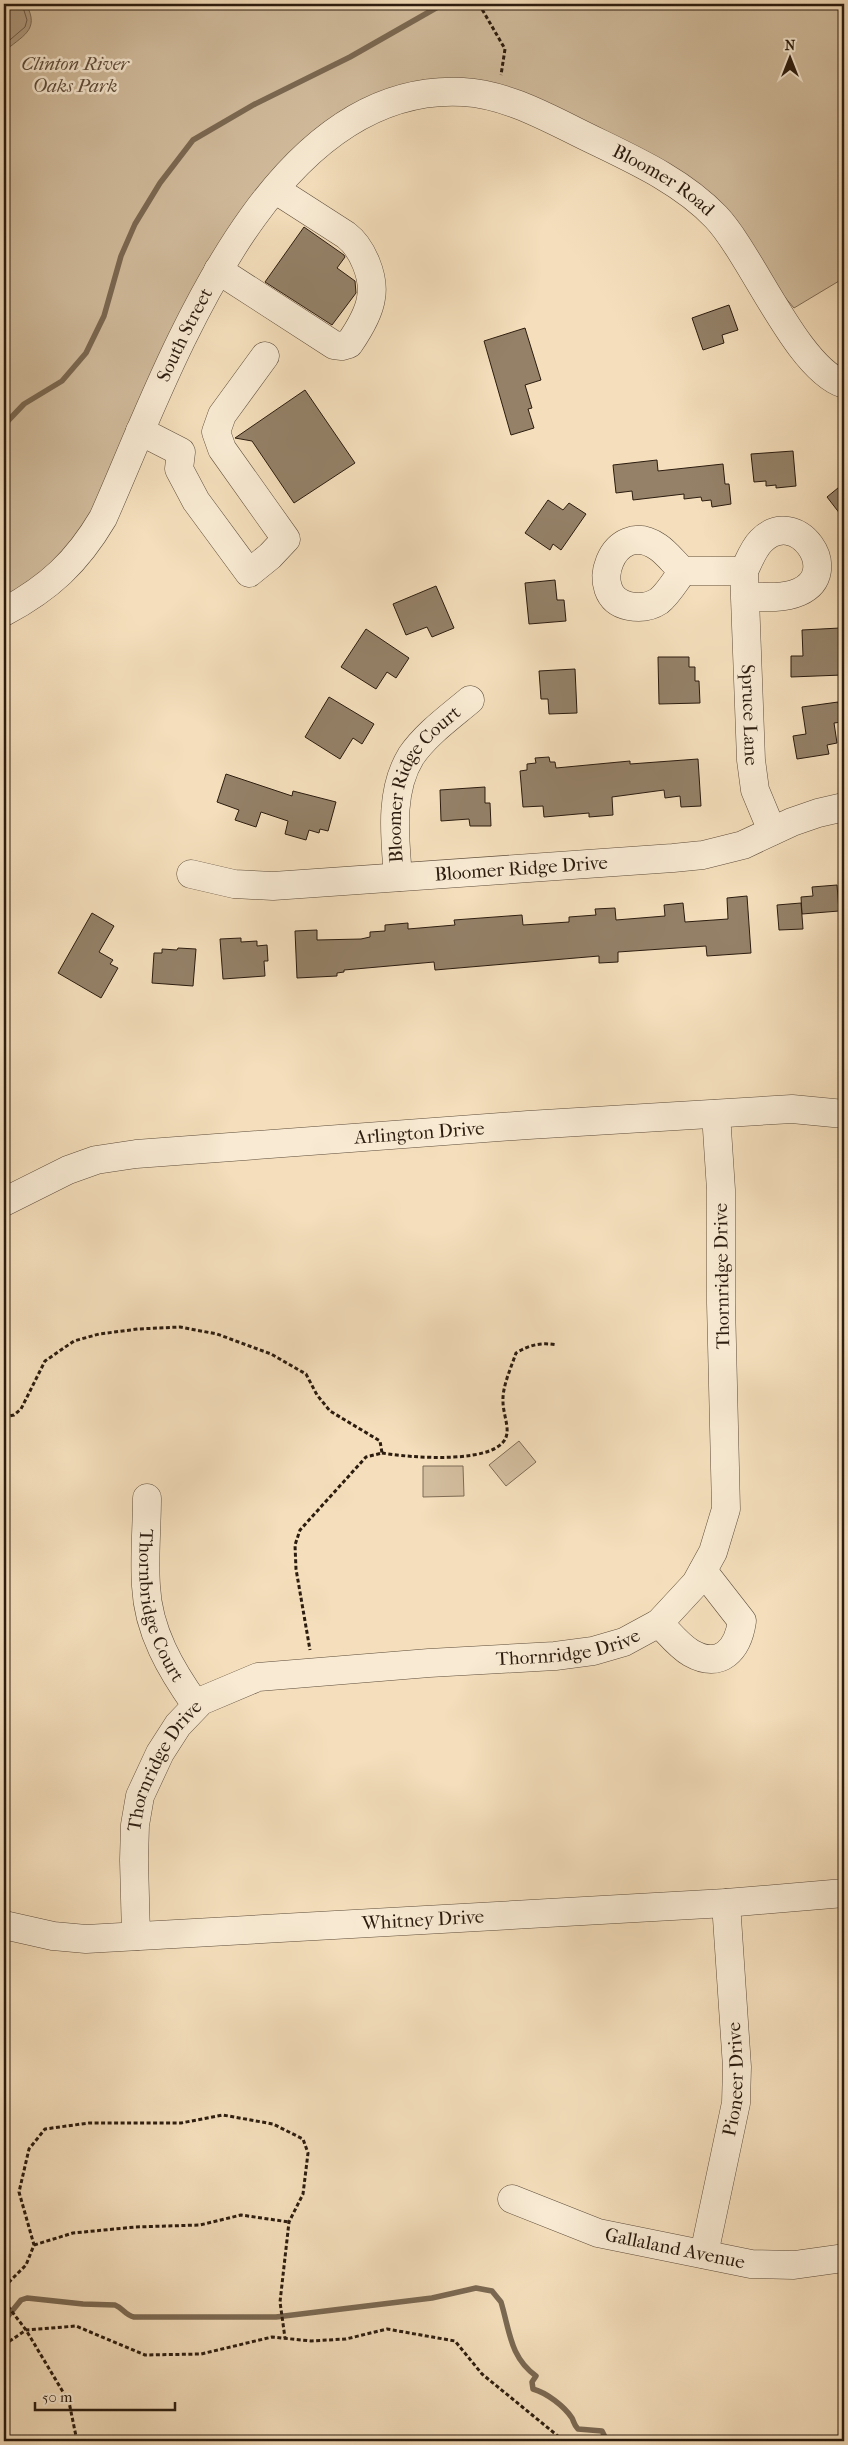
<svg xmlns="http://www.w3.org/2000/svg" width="848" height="2445" font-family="'IM FELL French Canon',serif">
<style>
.green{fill:#d2bd9e;stroke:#7f6c56}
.water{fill:#b09c81;stroke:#7b6953}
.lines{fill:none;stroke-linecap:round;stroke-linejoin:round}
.shore{stroke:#6e5c48;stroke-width:1}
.stream{stroke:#7b6953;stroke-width:5.5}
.building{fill:#948168;stroke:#2c1c0f}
.minor-casing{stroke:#5e4c3a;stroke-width:29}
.path{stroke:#2c1c0f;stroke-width:3;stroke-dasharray:4 2.5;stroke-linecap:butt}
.minor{stroke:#f8ead3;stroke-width:28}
.labels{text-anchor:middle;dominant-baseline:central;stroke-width:5;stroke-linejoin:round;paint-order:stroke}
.park-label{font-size:19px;font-style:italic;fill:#5e4c3a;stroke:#f8ead3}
.street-label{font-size:19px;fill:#2c1c0f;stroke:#f8ead3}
</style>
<rect width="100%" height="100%" fill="#f4debb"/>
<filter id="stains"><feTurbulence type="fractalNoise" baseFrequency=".004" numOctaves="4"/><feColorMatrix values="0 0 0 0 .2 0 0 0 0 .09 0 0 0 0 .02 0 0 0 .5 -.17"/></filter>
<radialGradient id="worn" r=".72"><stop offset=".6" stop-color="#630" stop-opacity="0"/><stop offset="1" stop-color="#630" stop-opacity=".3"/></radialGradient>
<g class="green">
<path d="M4,4H844V278L794,308L715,216L516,103L390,102L256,214L103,518L4,612Z"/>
<path d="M519,1441L536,1462L506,1486L489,1465Z"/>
<path d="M423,1466H463L464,1496L423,1497Z"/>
</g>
<path class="water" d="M4,4H26C41,31 21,36 4,52Z"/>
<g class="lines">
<path class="shore" d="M4,45L25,27L27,20L22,4"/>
<g class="stream">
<path d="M4,425L24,404L62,381L86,353L104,316L121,256L135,224L160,183L193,140L255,104L350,57L443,4"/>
<path d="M4,2321L21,2300L27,2298L83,2304L115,2305C123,2308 125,2315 134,2317H276L432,2298L476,2288L492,2291L501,2302C510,2332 510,2357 536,2376L532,2382L533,2389C547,2393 564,2406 572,2418C574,2422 574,2425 578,2429L602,2431L607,2441"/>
</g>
</g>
<g class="building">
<path d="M304,227L344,255L345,257L337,268L355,281L356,293L332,325L265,282Z"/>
<path d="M729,305L738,330L722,335L724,343L703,350L692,318Z"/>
<path d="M525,328L541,380L525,385L532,408L528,409L534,428L511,435L484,341Z"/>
<path d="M305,390L355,463L294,503L252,441L235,438Z"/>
<path d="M793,451L796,486L776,488V485L766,486V481L754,482L751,454Z"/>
<path d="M657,460L658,471L723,464L725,484H729L731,504L712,507L711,500L702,501L701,497L684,499V494L633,500L632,491L616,493L613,465Z"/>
<path d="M844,483V519L827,497Z"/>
<path d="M548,500L563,510L569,503L586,514L561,550L553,544L550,550L525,533Z"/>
<path d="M555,580L557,600H564L566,621L529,624L525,583Z"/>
<path d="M436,586L454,628L432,637L427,627L406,635L393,604Z"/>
<path d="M840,628L842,675L791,677V656H803L802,630Z"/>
<path d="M366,629L409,658L396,678L387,672L376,689L341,667Z"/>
<path d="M658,657H689V667H695V681H699L700,703L659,704Z"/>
<path d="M575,669L577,713L549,714L548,699H541L539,671Z"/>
<path d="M329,697L374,724L362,744L353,738L340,759L305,737Z"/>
<path d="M838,702L842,722L834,723L837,743L827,745L829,754L797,759L793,736L806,734L802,707Z"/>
<path d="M549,757L550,762H555L556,768L630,761V764L698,759L701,806L681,807L680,796L665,798L664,790L612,797L613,815L589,817V813L544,817L543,806L523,807L520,771L527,770V764L536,763L535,758Z"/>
<path d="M226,774L292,796L293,791L336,802L328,831L320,829L319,833L309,830L306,840L285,834L288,821L261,812L256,827L235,820L239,810L217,802Z"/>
<path d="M485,787V803H490L491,826H470L469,819L441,821L440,790Z"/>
<path d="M837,885L839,911L802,914L801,897L813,896L812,887Z"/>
<path d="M747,896L751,953L707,956L706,946L618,952V962L599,963V956L435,970L434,962L344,970V972L337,973V976L297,978L295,931L317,930V940L361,939L370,937V932L385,931V925L408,923V929L455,925L454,920L522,915L523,925L569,922V917L596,915L595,909L615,908L616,920L665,916L664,905L683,903L685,922L728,919L727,898Z"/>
<path d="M801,903L803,929L779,930L777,905Z"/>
<path d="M92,913L114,926L99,952L113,960L110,964L118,968L101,998L58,973Z"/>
<path d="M241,938V942L257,941V946L267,945L268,961H264L265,976L223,979L220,939Z"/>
<path d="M178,948L196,949L193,986L152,983L154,953H162V949L177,950Z"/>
</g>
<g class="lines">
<defs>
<g id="minor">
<path d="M218,270L334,345L342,346L349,344C358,331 369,313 371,298C375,277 362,247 346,235L276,190"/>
<path d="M140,431L181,452L179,469L196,501L249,573L270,556L286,539L222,449L216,432L222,415L265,356"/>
<path d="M683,571C676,580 668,594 659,601C650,607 639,608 629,606C584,597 613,516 658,547C667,553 675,564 683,571H744"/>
<path id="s1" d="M745,596C763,597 783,599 799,592C844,572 796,505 761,541C753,549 749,561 744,571L751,760L755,790L772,831"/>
<path id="s2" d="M4,612C49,588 77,562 103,518C168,372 265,81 463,92C501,94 537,112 571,129C620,154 677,176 716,217C752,255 797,369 844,384"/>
<path id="s3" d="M191,874L234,884L273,886L673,858L703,855L743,845L792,822L818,813L844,807"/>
<path id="s4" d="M398,877C395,837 389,792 411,756C426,734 450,717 470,700"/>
<path id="s5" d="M4,1202L68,1170L96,1160L136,1154L528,1125L792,1109L844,1114"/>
<path id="s6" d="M147,1498C147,1527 144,1557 146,1586C148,1631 171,1670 196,1705"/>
<path d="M659,1623C669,1633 679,1646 691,1653C721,1670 738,1649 742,1621L703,1571"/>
<path id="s7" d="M4,1925L53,1936L86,1939L726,1903L844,1893"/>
<path id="s8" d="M136,1936L134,1860L135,1825L140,1796L160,1753L178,1725L201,1701L258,1677L429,1663L555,1656L593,1651L624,1642L659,1623L696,1583L713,1552L726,1509L721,1303V1190L716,1114"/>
<path id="s9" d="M512,2199L598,2233L751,2264L794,2265L844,2258"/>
<path id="s10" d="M704,2254L736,2103L737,2067L726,1903"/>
</g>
</defs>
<use href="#minor" class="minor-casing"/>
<g class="path">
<path d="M479,4L505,49L501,75"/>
<path d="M4,1417L14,1415L21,1409L45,1361L74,1341L99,1334L138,1329L180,1327L217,1334L271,1354L306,1374L317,1395L330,1411L380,1441L382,1453L366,1457L300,1530L295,1545L296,1569L310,1650"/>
<path d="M382,1453C404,1457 506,1467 507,1432C508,1425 503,1411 503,1402C502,1387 511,1368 516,1353C529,1345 541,1342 557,1345"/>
<path d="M34,2245L73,2233L135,2227L200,2225L241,2215L289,2222"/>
<path d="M4,2287L26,2265L34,2245L19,2192L29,2149L45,2129L89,2123H181L223,2115L273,2124L303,2139L308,2153L303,2194L289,2222L280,2302L285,2338"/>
<path d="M4,2301L26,2330L69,2402L77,2441"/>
<path d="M4,2345L26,2330L76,2326L145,2355L201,2354L272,2337L311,2341L346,2339L387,2329L455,2341L482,2374L564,2441"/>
</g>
<use href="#minor" class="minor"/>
</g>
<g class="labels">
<g class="park-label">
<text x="75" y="64">Clinton River<tspan x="75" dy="22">Oaks Park</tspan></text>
</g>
<g class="street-label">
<text stroke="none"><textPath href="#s2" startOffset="952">Bloomer Road</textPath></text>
<text stroke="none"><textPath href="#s2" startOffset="339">South Street</textPath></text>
<text stroke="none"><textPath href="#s1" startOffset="346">Spruce Lane</textPath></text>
<text stroke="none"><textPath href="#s4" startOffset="102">Bloomer Ridge Court</textPath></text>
<text stroke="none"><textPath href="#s3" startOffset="332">Bloomer Ridge Drive</textPath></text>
<text stroke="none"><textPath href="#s5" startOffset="426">Arlington Drive</textPath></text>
<text transform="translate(722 1276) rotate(-91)">Thornridge Drive</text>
<text stroke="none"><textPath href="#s6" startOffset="110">Thornbridge Court</textPath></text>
<text stroke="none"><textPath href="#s8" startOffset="628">Thornridge Drive</textPath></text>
<text stroke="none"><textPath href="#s8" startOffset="178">Thornridge Drive</textPath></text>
<text stroke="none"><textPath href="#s7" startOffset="421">Whitney Drive</textPath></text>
<text stroke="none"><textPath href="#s10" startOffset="178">Pioneer Drive</textPath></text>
<text stroke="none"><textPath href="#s9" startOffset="171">Gallaland Avenue</textPath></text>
</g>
</g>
<rect width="848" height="2445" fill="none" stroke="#f4debb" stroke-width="20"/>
<rect x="5" y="5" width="838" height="2435" fill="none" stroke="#2c1c0f" stroke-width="2.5"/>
<rect x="10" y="10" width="828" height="2425" fill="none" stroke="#2c1c0f"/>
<g transform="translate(790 58)" stroke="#f8ead3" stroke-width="4" paint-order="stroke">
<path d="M0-4L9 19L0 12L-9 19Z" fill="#2c1c0f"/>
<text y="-8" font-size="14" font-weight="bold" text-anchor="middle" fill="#2c1c0f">N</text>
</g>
<path d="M35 2402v8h140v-8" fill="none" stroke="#2c1c0f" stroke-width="2.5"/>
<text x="42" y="2402" font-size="15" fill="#2c1c0f" stroke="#f8ead3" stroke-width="4" paint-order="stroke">50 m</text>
<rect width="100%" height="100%" filter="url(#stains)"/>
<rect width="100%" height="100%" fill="url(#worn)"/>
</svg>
